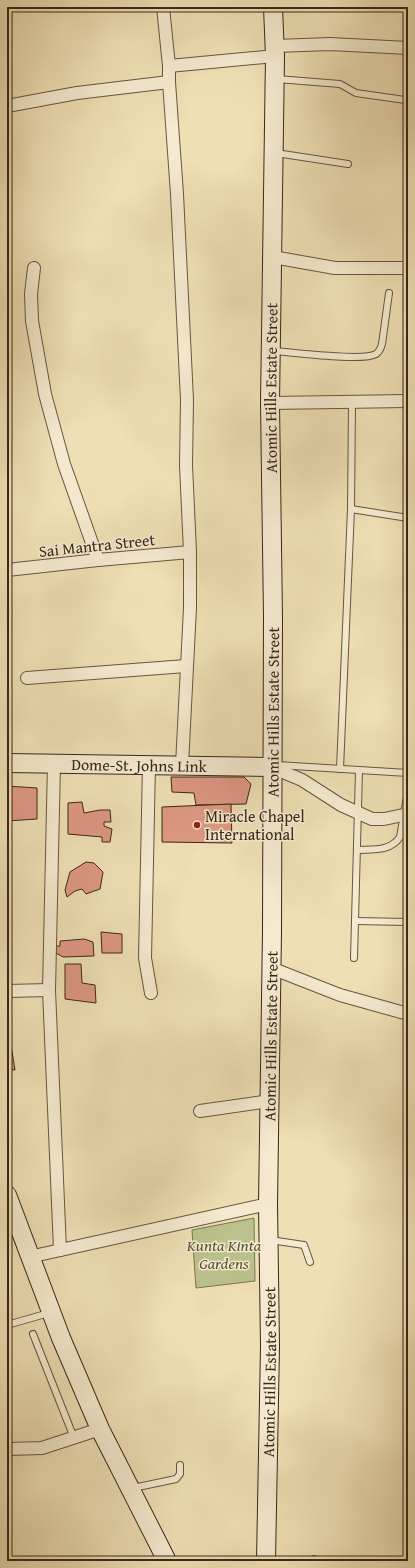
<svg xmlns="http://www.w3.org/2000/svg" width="415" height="1568" font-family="'Gentium Book Plus',serif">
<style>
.green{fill:#bbc18c;stroke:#7a7453}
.building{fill:#de9883;stroke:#3a271a}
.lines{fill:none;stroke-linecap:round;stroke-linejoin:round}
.lane-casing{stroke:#675541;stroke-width:8}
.street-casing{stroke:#675541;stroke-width:14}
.secondary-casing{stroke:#3a271a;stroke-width:20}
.lane{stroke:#f5eacf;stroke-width:6}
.street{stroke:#f5eacf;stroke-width:12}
.secondary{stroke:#f5eacf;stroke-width:18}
.poi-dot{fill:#8f2418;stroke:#f5eacf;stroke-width:1.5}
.labels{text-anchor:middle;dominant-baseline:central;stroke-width:3;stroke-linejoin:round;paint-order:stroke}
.street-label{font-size:16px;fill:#3a271a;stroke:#f5eacf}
.poi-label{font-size:16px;fill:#3a271a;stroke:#f5eacf;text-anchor:start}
.park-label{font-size:16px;font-style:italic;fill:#5a4e36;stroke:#f5eacf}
</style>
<rect width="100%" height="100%" fill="#efdfb5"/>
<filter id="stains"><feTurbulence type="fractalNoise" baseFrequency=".005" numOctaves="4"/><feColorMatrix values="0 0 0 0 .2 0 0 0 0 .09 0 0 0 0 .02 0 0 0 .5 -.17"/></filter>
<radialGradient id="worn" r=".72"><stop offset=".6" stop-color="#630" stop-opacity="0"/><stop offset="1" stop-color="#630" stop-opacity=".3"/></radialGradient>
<path class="green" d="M254,1218L255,1281L196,1288L192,1230Z"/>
<g class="building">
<path d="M171,777H244L251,784L246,804L196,805L194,793L172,792Z"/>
<path d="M7,786L37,788V819L7,821Z"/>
<path d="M82,802L84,813L100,810H110L111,822H104V826L112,829L110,842H102V837L68,834V803Z"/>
<path d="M231,804L232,843L162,842V807Z"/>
<path d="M86,862L94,863L103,872L100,889L86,894L82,889L75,891L67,897L65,890L70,872Z"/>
<path d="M101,932L122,934V953H102Z"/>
<path d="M84,939L93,942L94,956L63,957L56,953V946H60V941Z"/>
<path d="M65,964H81L82,983L95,985L96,1003L65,999Z"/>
<path d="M11,1045L15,1070L7,1069V1046Z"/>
</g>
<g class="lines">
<defs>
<g id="lane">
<path d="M277,79L340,84L356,93L405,100"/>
<path d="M276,153L348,164"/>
<path d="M273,351C291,352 363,362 376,354C380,351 381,348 382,344L389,293"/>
<path d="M351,509L408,518"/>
<path d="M277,765L408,773"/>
<path d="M340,769L351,509L352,403"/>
<path d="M357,850C372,849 390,852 400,837L408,791"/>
<path d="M355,921L408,922"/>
<path d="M354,958L359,770"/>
<path d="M270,1240L304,1245L310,1262"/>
<path d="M7,1325L49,1313"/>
<path d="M33,1334L74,1438"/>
<path d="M133,1488L176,1479L180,1474V1465"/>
<path d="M314,1559V1561"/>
</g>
<g id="street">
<path d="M163,7L169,66"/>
<path d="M275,46L330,44L408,48"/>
<path d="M169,82L177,194L187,400L186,465L190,552V608L182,765"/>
<path d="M7,106L77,93L169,82V66L275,56"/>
<path d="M273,257L335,268H408"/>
<path d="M34,268L31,294L32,321L45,394L64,464L98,560"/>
<path d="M270,403L408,401"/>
<path d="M7,570L98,560L190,552"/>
<path d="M27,678L186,666"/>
<path d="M54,763L49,990L60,1250"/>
<path d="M149,765L145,958L151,993"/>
<path d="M271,767L302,780L341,805L372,819H384L408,814"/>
<path d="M271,968L340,995L408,1014"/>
<path d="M7,991L49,990"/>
<path d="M200,1111L270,1101"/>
<path d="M29,1257L268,1204"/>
<path d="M7,1449L42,1448L100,1429"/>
</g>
<g id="secondary">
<path id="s1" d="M7,763L271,767"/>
<path d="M7,1195L61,1338L100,1429L167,1561"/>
<path id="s2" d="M266,1561L270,1346L268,1204L272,931L273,617L270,403L275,56L273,7"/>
</g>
</defs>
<use href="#lane" class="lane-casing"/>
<use href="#street" class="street-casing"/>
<use href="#secondary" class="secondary-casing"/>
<use href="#lane" class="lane"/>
<use href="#street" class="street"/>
<use href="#secondary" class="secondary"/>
</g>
<circle class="poi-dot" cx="197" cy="825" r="4"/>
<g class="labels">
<g class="street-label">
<text stroke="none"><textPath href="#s2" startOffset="1173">Atomic Hills Estate Street</textPath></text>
<text transform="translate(97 545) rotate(-6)">Sai Mantra Street</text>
<text stroke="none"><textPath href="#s2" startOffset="849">Atomic Hills Estate Street</textPath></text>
<text stroke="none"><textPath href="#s1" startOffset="132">Dome-St. Johns Link</textPath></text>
<text stroke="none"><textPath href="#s2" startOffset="525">Atomic Hills Estate Street</textPath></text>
<text stroke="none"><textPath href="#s2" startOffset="189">Atomic Hills Estate Street</textPath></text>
</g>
<g class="poi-label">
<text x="205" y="816">Miracle Chapel<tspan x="205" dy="18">International</tspan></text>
</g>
<g class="park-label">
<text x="224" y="1245">Kunta Kinta<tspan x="224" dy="18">Gardens</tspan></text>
</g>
</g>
<rect width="415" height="1568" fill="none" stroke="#efdfb5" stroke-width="24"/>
<rect x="8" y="8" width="399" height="1552" fill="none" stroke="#3a271a" stroke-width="2"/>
<rect x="12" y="12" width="391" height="1544" fill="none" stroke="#3a271a"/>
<rect width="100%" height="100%" filter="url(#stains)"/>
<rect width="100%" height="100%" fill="url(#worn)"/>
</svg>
